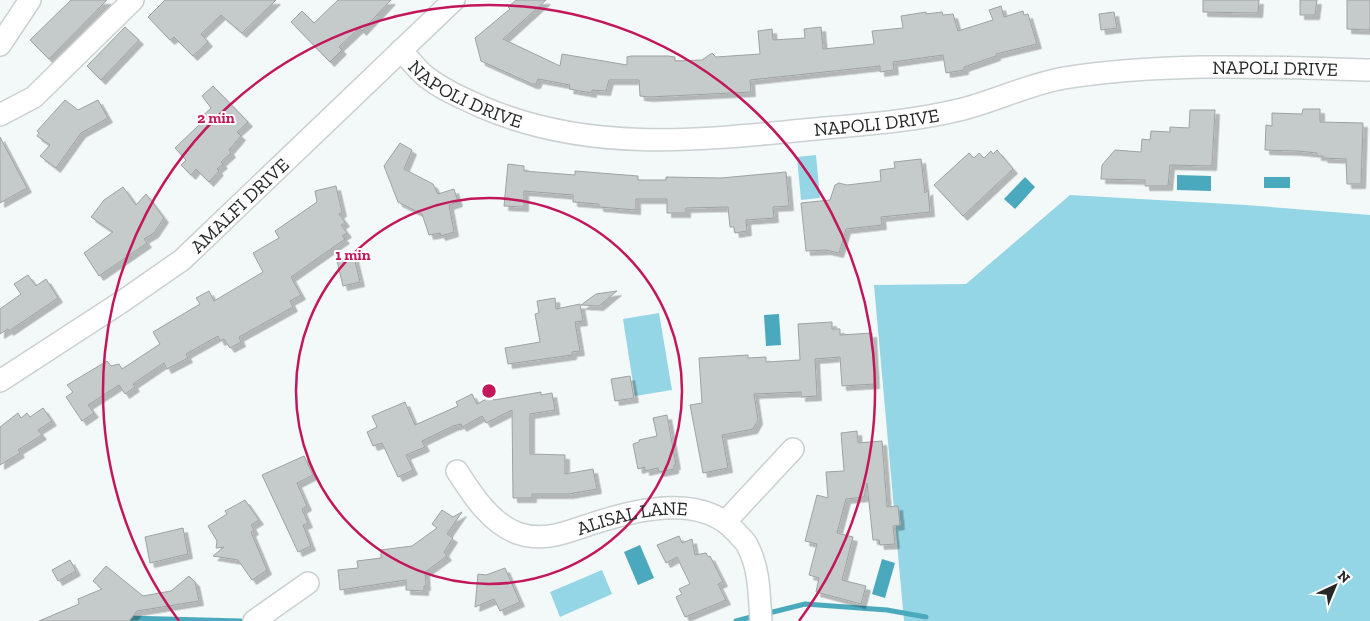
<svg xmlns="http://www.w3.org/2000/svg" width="1370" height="621" font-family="'Zilla Slab',serif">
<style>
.green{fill:#94d6e5}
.water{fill:#4ba9bd}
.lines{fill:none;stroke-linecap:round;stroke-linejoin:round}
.stream{stroke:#4ba9bd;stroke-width:5}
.building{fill:#c5cacb;stroke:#9ea2a3;filter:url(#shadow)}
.minor-casing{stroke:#cbd0d1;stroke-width:24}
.minor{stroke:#fff;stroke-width:21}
.ring{fill:none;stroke:#c2185b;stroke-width:2.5}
.labels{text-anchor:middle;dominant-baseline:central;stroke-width:4;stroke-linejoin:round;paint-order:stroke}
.street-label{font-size:19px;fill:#262828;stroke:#fff}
.centre{fill:#c2185b;stroke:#fff;stroke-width:2.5}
.ring-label{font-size:15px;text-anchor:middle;font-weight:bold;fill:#c2185b;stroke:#fff;stroke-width:4;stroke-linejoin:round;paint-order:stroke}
</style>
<defs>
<filter id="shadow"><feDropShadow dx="4.5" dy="4.5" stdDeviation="0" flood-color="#0004"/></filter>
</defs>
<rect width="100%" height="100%" fill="#f3f8f9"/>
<g class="green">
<path d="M816,155L820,198L801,200L797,157Z"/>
<path d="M1070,195L1246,205L1370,215V621H904L874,285L966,284Z"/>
<path d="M659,313L672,390L635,396L623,319Z"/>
<path d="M602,570L612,594L560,617L550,592Z"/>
</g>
<g class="water">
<path d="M1177,175L1211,176V191L1177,190Z"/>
<path d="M1025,177L1035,187L1015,209L1004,199Z"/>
<rect x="1264" y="177" width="26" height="11"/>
<path d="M779,314L781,345L766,346L764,315Z"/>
<path d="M640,545L654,578L638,585L624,552Z"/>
<path d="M882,559L895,563L885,598L872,594Z"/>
</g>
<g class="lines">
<g class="stream">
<path d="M765,614L805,604L887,610L926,617"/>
<path d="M126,618L241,621"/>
<path d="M736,621L755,616"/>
</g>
</g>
<g class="building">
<path d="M71,0H107L49,59L30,40Z"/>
<path d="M165,0H276L242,33L221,15L201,34L208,42L193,56L174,37L170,40L148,17Z"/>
<path d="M338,0H391L362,31L359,28L339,47L342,50L330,62L291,22L302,11L314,23Z"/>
<path d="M516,0H546L503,39L560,66L562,54L627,65V57L631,56H668L675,57V61L702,60L712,53L716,57L760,54L758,31L772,29L773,40L805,38L804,29L821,27L823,49L874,44L872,31L903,28L901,16L926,12V14L942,12L943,15L953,14L958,31L993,20L989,10L1001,6L1004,17L1023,11L1024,15L1028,14L1037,44L996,54V56L964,67V70L946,73L943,55L893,62L894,70L880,72V66L750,80L751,92L649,97L640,96L639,80H609L606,91L592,90V93L569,89L570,85L538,79L536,84H532L481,61L475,38L510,9L508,7Z"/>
<path d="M1203,0H1259L1258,13L1203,12Z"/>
<path d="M1300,0H1317L1315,15H1300Z"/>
<path d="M1347,0H1370V30L1347,29Z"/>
<path d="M1114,12L1117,28L1101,30L1099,14Z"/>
<path d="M125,27L139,40L101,80L87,66Z"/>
<path d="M213,86L248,122L237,132L241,136L229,150L231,153L221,162L223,164L217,169L219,171L209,182L196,169L191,175L181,165L186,160L175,148L199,125L196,122L211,108L202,96Z"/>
<path d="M65,100L78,110L98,100L108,118L81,133L56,168L40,156L50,145L37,136L39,133L37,131Z"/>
<path d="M1303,109H1320V122L1363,123L1361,184H1347L1346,159L1323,158V156H1317V153L1298,151L1265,150L1266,125L1272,126V113L1302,114Z"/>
<path d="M1190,110H1215L1212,166L1170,165L1168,186H1145V180L1101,179L1102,165L1115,150L1141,152L1142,139L1150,140L1151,131L1170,132V127L1189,128Z"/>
<path d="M0,137L27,188L0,203Z"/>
<path d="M400,143L412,150L404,169L433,184L438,194L454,189L458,202L449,205L454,232L441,236L440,233L429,235L422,214L398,202L384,166Z"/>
<path d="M997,150L1013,169L963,216L934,185L969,153L974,158L979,153L984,158L991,151L993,154Z"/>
<path d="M921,159L925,193L928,190L930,212L881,217L882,225L846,229L839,253L826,250L806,251L801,203L830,200L835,185L839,183L847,185L881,181L880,170L895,168L894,162Z"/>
<path d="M508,164L524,166V171L575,175V171L638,176V180H666V177L721,178L786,172L789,206L773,207L774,218L746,220L747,231L735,233L734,227H730L728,207L686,208V213H667V199H636V210L599,207V204L573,202V195L524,191V207L504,206Z"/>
<path d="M336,186L342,212L339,214L345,222L341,225L347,233L342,236L345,239L291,277L301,295L290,301L293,307L239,337L241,342L230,348L224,339L220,341L218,336L186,354L188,358L167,369L164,363L133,384L135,387L125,394L119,385L88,405L94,413L82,421L66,397L73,392L67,385L107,361L111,366L119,364L122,369L160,344L153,332L200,304L196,298L209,291L214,301L263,272L253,253L279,238L275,231L317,202L315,191Z"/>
<path d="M123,187L136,205L146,194L164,218L154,233L144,239L147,243L99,276L84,253L113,232L91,217L104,200Z"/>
<path d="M354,257L360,282L343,286L337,261Z"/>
<path d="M28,275L36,286L46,279L58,298L9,331L8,329L0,334V309L21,294L14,284Z"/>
<path d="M617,291L599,306L581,305L596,294Z"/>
<path d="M555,298L556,309L580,304L583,321L575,322L580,351L572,352V355L508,364L505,348L540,342L535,314L539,313L537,301Z"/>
<path d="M832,322V329H840V335L872,333L875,384L842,386L840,357L815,359L817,396L801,397V392L754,394L758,420L753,429L722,435L728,468L703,473L690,405L702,403L699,358L748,355V358L766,357V362L800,360L798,324Z"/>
<path d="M630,376L634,398L615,401L611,379Z"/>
<path d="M541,392V395L552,393L555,410L530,414V454L565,455V474L593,469L597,489L569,494H532V498H513L512,410L486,423L482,416L462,427L461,424L453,426L422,441L425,447L406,455L413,470L398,477L382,443L373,446L367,432L377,427L372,416L405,402L415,425L458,406L456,402L472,394L477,404L492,396L494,400Z"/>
<path d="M43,408L52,421L38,430L42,435L18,450L20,453L0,465V427L18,413L21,418L27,413L30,417Z"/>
<path d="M667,415L676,465H674V469L659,472L658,468L645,471V467L638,469L633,444L639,442V440L657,436L653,418Z"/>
<path d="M857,431L858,443L882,441L887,507L898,506L900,525L893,526L895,544L880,545L879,540H873L867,483L864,497L846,499L837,533L853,537L842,580L866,586L861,604L816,592L819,578L809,575L817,544L805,541L817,495L828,498L826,472L844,471L841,433Z"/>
<path d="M304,456L313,475L297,483L307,506L302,509L308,523L303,525L311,546L298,552L262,475Z"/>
<path d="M245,500L259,520L251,525L254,530L251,532L267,570L252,580L238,560L213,556L224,547L216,548L217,541L208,526L227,514L225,511Z"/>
<path d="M442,510L453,517L462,512L447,534L453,538L444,552L447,556L425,572L426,586H424V591L406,590V580L340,590L338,570L358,568L357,561L381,558V550L412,546L437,528L432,524Z"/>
<path d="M183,528L188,554L150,563L145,537Z"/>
<path d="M679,536L682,543L692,539L695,555L706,553L708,557L710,556L723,582L718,584L726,600L685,617L676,597L682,594L679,589L690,584L677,557L666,563L657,545Z"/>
<path d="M70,560L76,571L58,581L52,570Z"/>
<path d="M106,566L143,596L171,591L189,576L195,582L199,601L137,611L129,621H39L79,604L78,599L102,589L93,581Z"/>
<path d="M505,568L520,602L500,611L494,599L475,607L478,574L486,575Z"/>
</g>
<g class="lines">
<defs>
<g id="minor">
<path d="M0,45L30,0"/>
<path id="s1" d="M401,50C409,59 416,68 425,76C443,90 462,98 482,107C586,152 695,141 804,130C857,125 911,122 963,109C997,100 1030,84 1064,78C1166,62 1267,67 1370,70"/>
<path d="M0,115L34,97L133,0"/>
<path id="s2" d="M0,381L123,301L182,260L454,0"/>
<path id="s3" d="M457,471C472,494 489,522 517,533C547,544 573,529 601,521C643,508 703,495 736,532C740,537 746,541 748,547C760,570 759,596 761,621"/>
<path d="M726,521L793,449"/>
<path d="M254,621L308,583"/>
</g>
</defs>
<use href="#minor" class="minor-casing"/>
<use href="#minor" class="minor"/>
</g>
<g class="ring">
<circle cx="489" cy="391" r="193"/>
<path d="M179 621A386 386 0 1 1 799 621"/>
</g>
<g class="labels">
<g class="street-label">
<text stroke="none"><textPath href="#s1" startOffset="905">NAPOLI DRIVE</textPath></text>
<text stroke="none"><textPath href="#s1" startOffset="80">NAPOLI DRIVE</textPath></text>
<text stroke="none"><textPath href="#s1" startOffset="500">NAPOLI DRIVE</textPath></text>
<text stroke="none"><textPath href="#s2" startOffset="298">AMALFI DRIVE</textPath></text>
<text stroke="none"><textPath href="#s3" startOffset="206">ALISAL LANE</textPath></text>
</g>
</g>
<circle cx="489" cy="391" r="8" class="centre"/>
<g class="ring-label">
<text x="216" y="123">2 min</text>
<text x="353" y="260">1 min</text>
</g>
<g transform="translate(1335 586) rotate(44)" stroke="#ffffff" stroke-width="4" paint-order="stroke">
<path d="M0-4L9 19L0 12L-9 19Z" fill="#262828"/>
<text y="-8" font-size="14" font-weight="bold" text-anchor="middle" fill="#262828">N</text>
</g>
</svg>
